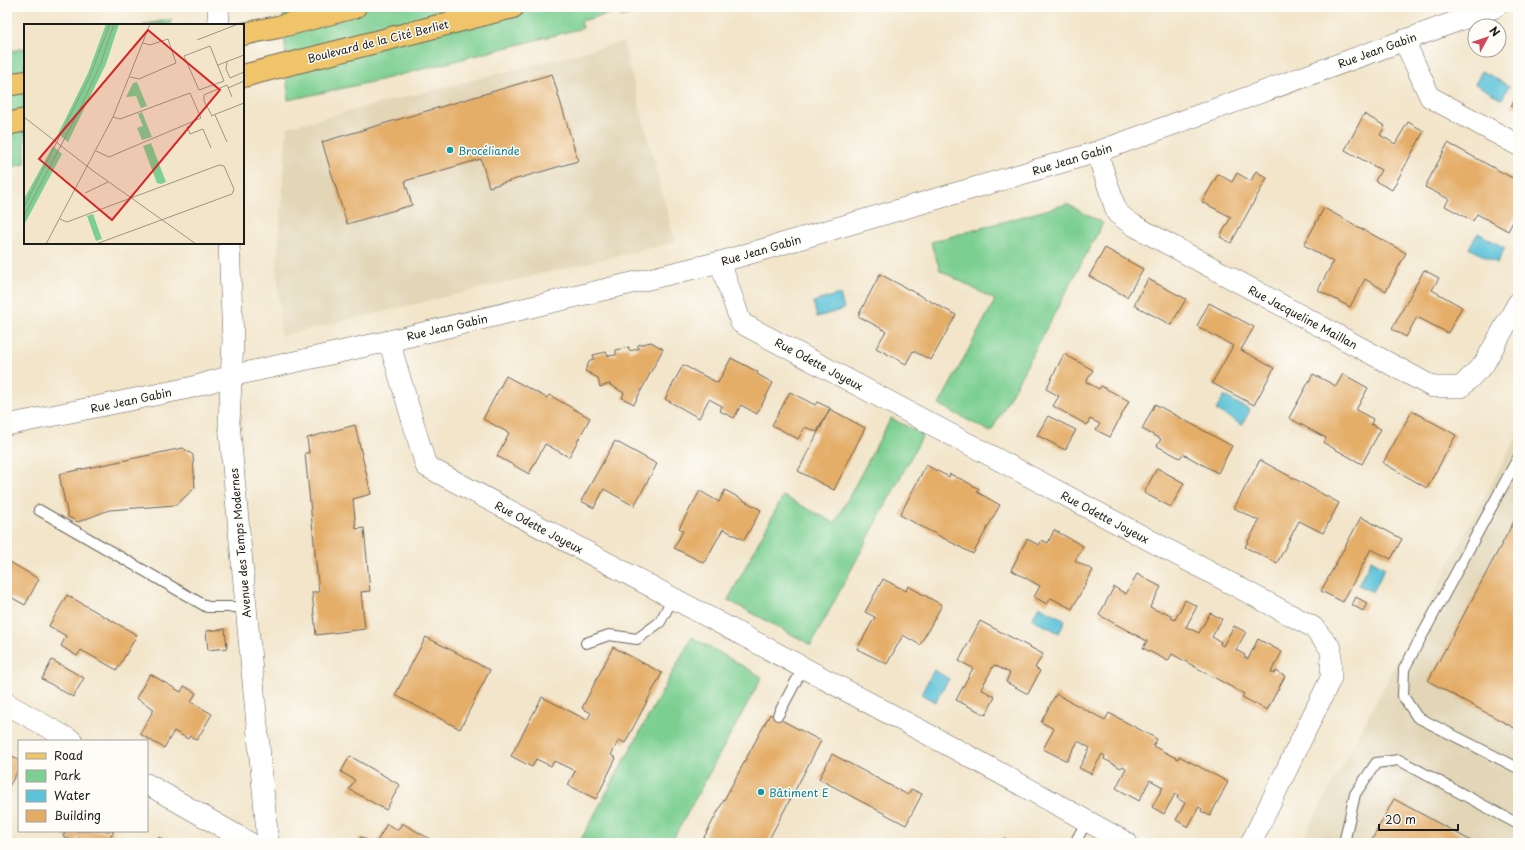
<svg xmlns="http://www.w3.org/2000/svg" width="1525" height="850" font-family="'Playpen Sans',sans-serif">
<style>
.built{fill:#e2d6b7}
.green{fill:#7ccf91;stroke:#4c7656}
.water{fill:#5cc3d9;stroke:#3c707a}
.building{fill:#e4ad67}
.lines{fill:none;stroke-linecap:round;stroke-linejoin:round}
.lane-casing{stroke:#676259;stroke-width:12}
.street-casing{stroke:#676259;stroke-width:22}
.primary-casing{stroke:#676259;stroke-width:24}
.lane{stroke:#fff;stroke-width:10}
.street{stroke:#fff;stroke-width:21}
.primary{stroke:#f0c469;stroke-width:22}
.culture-dot{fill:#0f9aa8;stroke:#fdfcf7;stroke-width:1.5}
.labels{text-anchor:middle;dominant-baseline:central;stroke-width:3;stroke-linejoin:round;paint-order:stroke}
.street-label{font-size:11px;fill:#1c1c1c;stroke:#fdfcf7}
.culture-label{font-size:11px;fill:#0d838f;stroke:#fdfcf7;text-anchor:start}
.inset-road{fill:none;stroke:#9c9584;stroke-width:1}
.view{fill:#d62828;fill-opacity:0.15;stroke:#d62828;stroke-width:2}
.inset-edge{fill:none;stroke:#1c1c1c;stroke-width:2}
</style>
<rect width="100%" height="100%" fill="#fdfcf7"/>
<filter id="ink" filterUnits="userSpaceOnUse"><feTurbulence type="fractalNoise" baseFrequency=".025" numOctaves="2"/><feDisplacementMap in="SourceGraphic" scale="8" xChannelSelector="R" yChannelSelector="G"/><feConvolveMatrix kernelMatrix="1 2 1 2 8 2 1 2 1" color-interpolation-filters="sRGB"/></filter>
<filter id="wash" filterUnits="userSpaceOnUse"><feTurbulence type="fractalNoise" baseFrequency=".012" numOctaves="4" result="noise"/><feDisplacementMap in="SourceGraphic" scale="16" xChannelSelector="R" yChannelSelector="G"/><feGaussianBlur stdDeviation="0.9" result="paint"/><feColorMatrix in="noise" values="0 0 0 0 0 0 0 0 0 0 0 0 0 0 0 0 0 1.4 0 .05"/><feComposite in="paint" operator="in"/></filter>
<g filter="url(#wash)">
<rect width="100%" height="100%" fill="#f2e5ca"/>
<g class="built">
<path d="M623,42L675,242L281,336L277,266L287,127Z"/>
<path d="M1518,434V843H1301Z"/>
</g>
<g class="green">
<path d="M283,7H660L621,17L620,11L581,21L583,28L376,81L288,100Z"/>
<path d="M171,19V25H143Z"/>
<path d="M25,48V164L7,168V52Z"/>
<path d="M1067,204L1103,223L991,432L939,405L995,300L940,270L931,242Z"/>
<path d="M891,418L923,435L811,645L728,600L783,496L835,523Z"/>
<path d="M692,637L762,677L671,843H579Z"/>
</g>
<g class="water">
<path d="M1482,71L1509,86L1502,99L1475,84Z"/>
<path d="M1478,233L1505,248L1497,263L1469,248Z"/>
<path d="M840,294L844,309L817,317L813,302Z"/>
<path d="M1224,396L1250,410L1242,425L1216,410Z"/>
<path d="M1371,560L1385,568L1373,592L1358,585Z"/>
<path d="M1039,606L1065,620L1059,633L1032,619Z"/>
<path d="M934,670L949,679L935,702L921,694Z"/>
</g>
<g id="blocks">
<g class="building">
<path d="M552,74L578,161L489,187L481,159L405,181L412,205L347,224L322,142Z"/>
<path d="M1518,94V109L1511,106Z"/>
<path d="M1364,114L1385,126L1380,135L1395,144L1408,122L1424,131L1392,190L1375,181L1381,170L1345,150Z"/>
<path d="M1448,143L1518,181V212L1508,231L1477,214L1473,221L1445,206L1449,199L1425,187Z"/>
<path d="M1256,171L1267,178L1231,243L1220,237L1231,217L1202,202L1218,174L1232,182L1237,173L1251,181Z"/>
<path d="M1324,208L1406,253L1386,291L1365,279L1350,307L1318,290L1333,262L1304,245Z"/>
<path d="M1105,248L1143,269L1127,297L1089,276Z"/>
<path d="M1424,270L1439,278L1432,290L1462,307L1448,333L1417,317L1406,337L1392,329Z"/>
<path d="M880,274L956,315L931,360L913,351L906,364L876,348L886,331L858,316Z"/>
<path d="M1148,279L1186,299L1171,325L1134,305Z"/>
<path d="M1209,303L1254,327L1241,350L1274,368L1254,405L1212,383L1233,346L1197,326Z"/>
<path d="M651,342L663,349L634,404L622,398L624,393L609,384L600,387L598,378L585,371L590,360L594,359L593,355L606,352L608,356L616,355V350L629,347V351L638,349V345Z"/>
<path d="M1064,354L1093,370L1086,382L1099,389L1101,386L1129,401L1110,437L1096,430L1100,424L1090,419L1087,425L1053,406L1059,396L1046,389Z"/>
<path d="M731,358L758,372L757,374L773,383L757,414L741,405L734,418L720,411L722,406L709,399L699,418L665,399L683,365L718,383Z"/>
<path d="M1313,374L1336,386L1343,374L1368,388L1356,410L1373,419L1371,424L1381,429L1362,464L1324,443L1326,438L1289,418Z"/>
<path d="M506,376L547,398L549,395L590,418L569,457L545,444L529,474L497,456L509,433L483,419Z"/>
<path d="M790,392L815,405L817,402L830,408L817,432L805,427L798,439L772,425Z"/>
<path d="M1155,404L1232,446L1218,473L1183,454L1180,458L1157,446L1161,439L1142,429Z"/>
<path d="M830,409L865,428L834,490L798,471Z"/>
<path d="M1412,411L1456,435L1427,488L1383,463Z"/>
<path d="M1048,416L1076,430L1065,450L1037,435Z"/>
<path d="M355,425L371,494L353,499L356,529L364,528L370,591L361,592L365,629L316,635L312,592H319L305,453H309L307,438Z"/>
<path d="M615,441L657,464L634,506L604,489L594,508L581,501Z"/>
<path d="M183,448L193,455L195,488L176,505L109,510L78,522L68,517L59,474Z"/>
<path d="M1260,460L1339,503L1323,533L1299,521L1277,563L1245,547L1259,521L1234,508Z"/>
<path d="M926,465L949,477L950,474L965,481L979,489L977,492L1000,505L973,554L900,515Z"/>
<path d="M1157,468L1184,483L1171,507L1144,493Z"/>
<path d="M725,490L761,510L744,540L723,529L704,563L674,548L683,531L679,528L700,491L719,502Z"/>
<path d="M1518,514V730L1428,681Z"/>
<path d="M1361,517L1402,539L1391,559L1371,549L1343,602L1321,591Z"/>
<path d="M1054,530L1083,546L1075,561L1093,570L1072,609L1051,598L1047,604L1034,597L1040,586L1011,570L1027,539L1039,545L1042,540L1048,543Z"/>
<path d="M8,561L39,579L25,605L7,595Z"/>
<path d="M1137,574L1161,587L1150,607L1162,613L1163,611L1172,616L1171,618L1175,620L1185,600L1197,606L1186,627L1199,633L1210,613L1222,619L1212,637L1221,642L1220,644L1223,646L1234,626L1246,632L1236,650L1245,655L1244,657L1248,659L1258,639L1282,652L1271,672L1275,674L1276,671L1285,676L1267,710L1242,697L1244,694L1172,654L1168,661L1143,648L1147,641L1099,615L1114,587L1126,594Z"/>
<path d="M883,579L906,591L908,586L942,605L920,645L903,635L887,664L857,649L875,617L865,612Z"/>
<path d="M67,595L137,635L117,670L81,650L77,656L61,646L66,636L49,626Z"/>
<path d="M1356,597L1367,603L1363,611L1352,605Z"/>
<path d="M980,621L1043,654L1035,668L1040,671L1028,694L1006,682L1010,673L994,665L981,689L995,697L986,715L956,700L973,668L959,661Z"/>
<path d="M225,629L227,648L208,650L206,631Z"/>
<path d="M426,637L490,670L460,729L395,695Z"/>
<path d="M613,647L662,673L625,743L619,740L611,755L616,758L596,799L568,785L575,771L554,761L551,766L536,759L532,767L511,756L542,697L587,720L591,713L582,708Z"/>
<path d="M52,660L84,678L73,697L42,679Z"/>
<path d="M150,674L181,692L184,686L196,693L191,702L212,714L197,740L190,736L188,739L174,731L164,748L140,734L154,709L136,698Z"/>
<path d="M1056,694L1105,720L1109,713L1157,739L1153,746L1178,759L1179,756L1228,782L1210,816L1201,811L1202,809L1199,807L1188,827L1176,820L1185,803L1177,798L1178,795L1175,794L1164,814L1152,807L1163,787L1150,780L1139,801L1116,788L1126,768L1123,766L1121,768L1104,759L1105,756L1102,754L1091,774L1079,768L1090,748L1078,741L1067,761L1043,749L1054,729L1041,722Z"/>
<path d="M770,714L821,741L767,843H701Z"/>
<path d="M7,753L19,760V769L7,790Z"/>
<path d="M832,754L908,795L911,789L922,794L906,825L819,779Z"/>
<path d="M350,756L400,785L386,810L349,789L355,780L341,772Z"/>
<path d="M1394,799L1475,843H1370Z"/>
<path d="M402,823L430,839L427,843H376L387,824L398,830Z"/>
<path d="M66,831H114L107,843H86L78,838L75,842L63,836Z"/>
<path d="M159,837L170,843H155Z"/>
<path d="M361,837L373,843H357Z"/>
<path d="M1004,838L1013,843H1001Z"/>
</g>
</g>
</g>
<g filter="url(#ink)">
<use href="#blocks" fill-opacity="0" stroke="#676259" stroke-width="1"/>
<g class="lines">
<defs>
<g id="lane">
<path d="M1518,458L1404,669L1403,696L1417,717L1518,768"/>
<path d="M39,510L207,607H245"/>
<path d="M586,643L609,635L637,639L660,622L673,598"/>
<path d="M778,715L803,668"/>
<path d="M1075,843L1086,822"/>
<path d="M1344,843L1355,794L1376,763L1399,760L1518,824"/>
</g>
<g id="street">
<path d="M218,7L219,25"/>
<path d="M1404,40L1430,97L1518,145"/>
<path d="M1097,152L1117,213L1133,225L1433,387H1461L1484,364L1518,303"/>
<path d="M229,243L233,340L229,423L268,843"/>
<path d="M720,262L741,323L1313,627L1331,649V678L1251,843"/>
<path d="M389,341L426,466L976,760L1127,843"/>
<path d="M7,425L189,388L231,376L389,341L720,262L1097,152L1496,7"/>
<path d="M7,704L72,741"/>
<path d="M147,784L250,843"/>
</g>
<g id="primary">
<path d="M243,34L278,27L355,7"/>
<path d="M243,76L513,7"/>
<path d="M7,85L25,82"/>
<path d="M7,124L25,120"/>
</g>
</defs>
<use href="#lane" class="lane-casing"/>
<use href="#street" class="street-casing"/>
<use href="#primary" class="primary-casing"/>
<use href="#lane" class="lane"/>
<use href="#street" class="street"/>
<use href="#primary" class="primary"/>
</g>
</g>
<g class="culture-dot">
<circle cx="450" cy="150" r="4"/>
<circle cx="761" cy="792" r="4"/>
</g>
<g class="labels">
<g class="street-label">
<text transform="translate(378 41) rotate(-14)">Boulevard de la Cité Berliet</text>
<text transform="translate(1377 50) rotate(-20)">Rue Jean Gabin</text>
<text transform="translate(1072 159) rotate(-17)">Rue Jean Gabin</text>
<text transform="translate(761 250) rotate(-16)">Rue Jean Gabin</text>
<text transform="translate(1303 317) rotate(28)">Rue Jacqueline Maillan</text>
<text transform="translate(447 327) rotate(-13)">Rue Jean Gabin</text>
<text transform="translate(819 364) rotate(28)">Rue Odette Joyeux</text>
<text transform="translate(131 400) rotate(-12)">Rue Jean Gabin</text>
<text transform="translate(1105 517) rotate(28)">Rue Odette Joyeux</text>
<text transform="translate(539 527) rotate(28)">Rue Odette Joyeux</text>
<text transform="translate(240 543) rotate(-95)">Avenue des Temps Modernes</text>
</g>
<g class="culture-label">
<text x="458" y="150">Brocéliande</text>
<text x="769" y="792">Bâtiment E</text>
</g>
</g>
<g transform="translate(24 24)">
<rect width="220" height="220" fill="#f2e5ca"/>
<path d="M82,0H95L82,40L44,118L34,110L64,49ZM113,58L123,82L117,84L112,72L102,73L109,59ZM118,88L128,113L118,116L113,104L119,102L114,90ZM127,119L142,158L137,160L133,159L119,122ZM29,122L38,130L0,201V175ZM69,190L78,215L72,217L63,192Z" fill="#7ccf91"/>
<path class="inset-road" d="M173,16L214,0M186,22L200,57L175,66L160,32ZM203,38L202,45L206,54L220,48M194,41L220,31M106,53L115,55L152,39L144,15L126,21L119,19M204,64L220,57M191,91L203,118M187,92L220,79M188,92L180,77V71L203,61L208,73M0,93L68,146L172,220M163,102L166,110L179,105L187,124M72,127L85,133L177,94L166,69L96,95L89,93M61,169L84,158M0,183L66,52L86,0M0,192L55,87L77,39L90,0M36,195L43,198L195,141L200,142L210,165L208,170L72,220M22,220L89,93L126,0"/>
<path class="view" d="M124,6L196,66L88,196L15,135Z"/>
<rect width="220" height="220" class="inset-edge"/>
</g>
<rect width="1525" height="850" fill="none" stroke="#fdfcf7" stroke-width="24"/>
<rect x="18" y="740" width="130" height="92" fill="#fdfcf7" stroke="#a3a29f"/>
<rect x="26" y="753" width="20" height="6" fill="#f0c469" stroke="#a3a29f"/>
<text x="54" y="760" font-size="12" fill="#1c1c1c">Road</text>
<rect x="26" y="770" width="20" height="12" fill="#7ccf91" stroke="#a3a29f"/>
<text x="54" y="780" font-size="12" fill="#1c1c1c">Park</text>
<rect x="26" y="790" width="20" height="12" fill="#5cc3d9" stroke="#a3a29f"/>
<text x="54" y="800" font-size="12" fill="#1c1c1c">Water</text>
<rect x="26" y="810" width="20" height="12" fill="#e4ad67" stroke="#a3a29f"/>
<text x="54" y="820" font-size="12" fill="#1c1c1c">Building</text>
<g transform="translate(1487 38) rotate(50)"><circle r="19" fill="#fdfcf7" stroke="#a3a29f"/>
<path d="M0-3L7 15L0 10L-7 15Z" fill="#d1495b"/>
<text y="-6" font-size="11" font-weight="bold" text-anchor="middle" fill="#1c1c1c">N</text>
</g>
<path d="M1379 824v6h79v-6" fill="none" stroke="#1c1c1c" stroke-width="2"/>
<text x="1385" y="824" font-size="12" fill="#1c1c1c" stroke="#fdfcf7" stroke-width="3" paint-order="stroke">20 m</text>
</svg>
